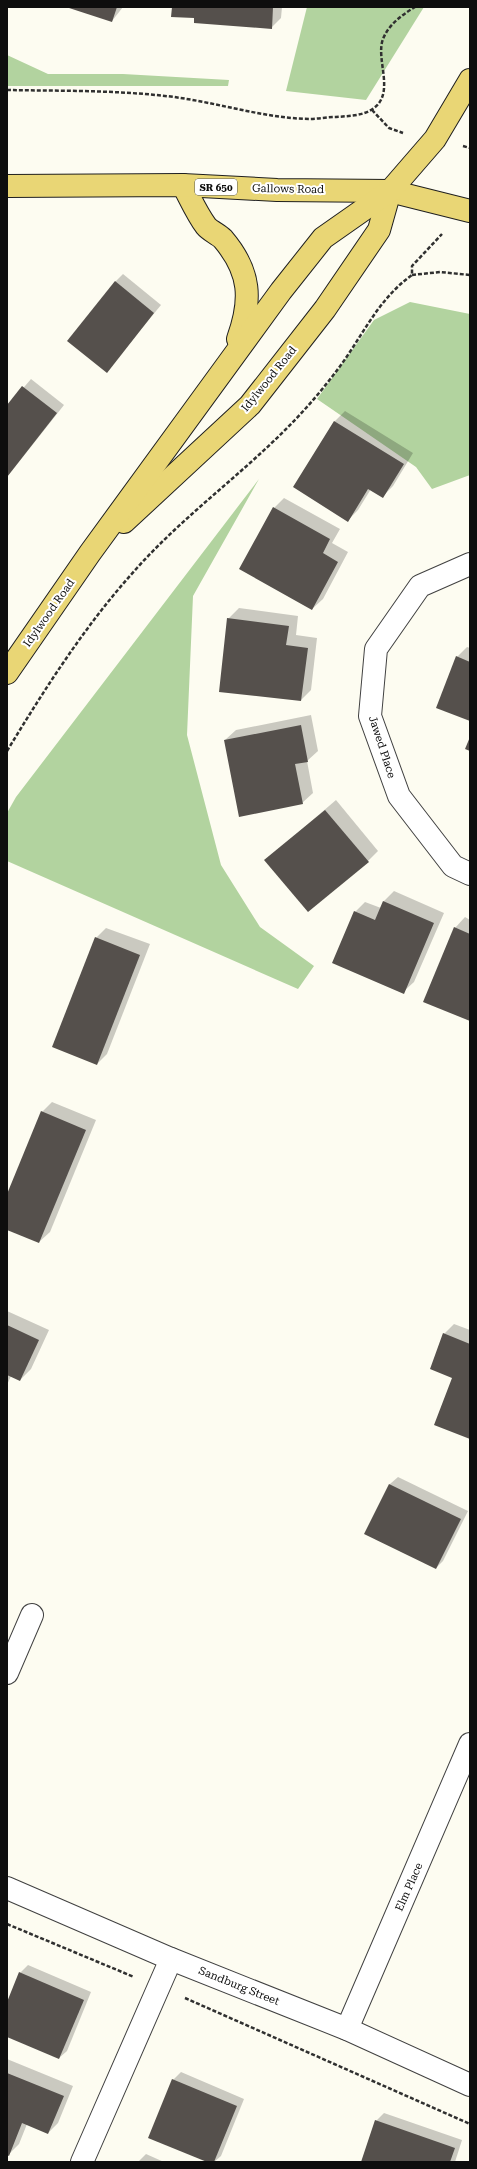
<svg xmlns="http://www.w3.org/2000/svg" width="477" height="2169" font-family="'Roboto Serif',serif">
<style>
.forest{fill:#b2d39f}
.shadow{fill:#0003}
.building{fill:#55504c}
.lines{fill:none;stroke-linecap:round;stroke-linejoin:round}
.minor-casing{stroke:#414141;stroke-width:24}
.major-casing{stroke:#1f1f1f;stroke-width:24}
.path{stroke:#303030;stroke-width:2.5;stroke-dasharray:4 2;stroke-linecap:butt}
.minor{stroke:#fff;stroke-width:22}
.major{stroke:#e9d675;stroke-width:22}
.labels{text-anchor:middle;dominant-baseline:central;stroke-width:4;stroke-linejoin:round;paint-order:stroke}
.shield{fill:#fff;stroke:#565656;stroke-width:1}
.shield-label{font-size:10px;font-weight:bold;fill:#0e0e0e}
.street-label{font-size:11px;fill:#0e0e0e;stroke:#fff}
</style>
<rect width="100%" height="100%" fill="#fdfcf1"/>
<g class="forest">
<path d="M307,7H424L366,100L286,91Z"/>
<path d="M7,55L48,74H123L229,80L228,86H7Z"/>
<path d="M410,302L470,314V475L432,489L416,467L317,399L374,320Z"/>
<path d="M259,479L193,596L187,735L221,865L260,927L314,966L298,989L7,861V813L16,797Z"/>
</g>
<g class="shadow">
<path d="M68,7H123L112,21Z"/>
<path d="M173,7H282L281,18L271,28L195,17Z"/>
<path d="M123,274L161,305L106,372L115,282Z"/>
<path d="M31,379L64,405L7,477V407Z"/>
<path d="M345,411L413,453L393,486L382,497L371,489L358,510L348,520L294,487L335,421Z"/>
<path d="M284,498L340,529L332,543L348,552L323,599L312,609L274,508Z"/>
<path d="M239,608L298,616L296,635L317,638L311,690L301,700L228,619Z"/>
<path d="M467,647L470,648V720L457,657Z"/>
<path d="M311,715L318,751L307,761L313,793L302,803L225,740L236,730Z"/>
<path d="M336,800L378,851L368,861L266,860Z"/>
<path d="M394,891L444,913L414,982L403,992L355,912L365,902L381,908L384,901Z"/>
<path d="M465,917L470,920V1020L455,928Z"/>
<path d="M106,928L150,944L107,1054L97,1064L96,938Z"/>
<path d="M52,1102L96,1120L50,1232L39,1242L7,1229V1197L42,1112Z"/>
<path d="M7,1311L49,1330L31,1369L20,1380L11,1376L7,1385Z"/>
<path d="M454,1324L470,1330V1438L444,1334Z"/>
<path d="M398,1477L468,1511L443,1561L436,1568L366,1534L390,1484Z"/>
<path d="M28,1965L91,1992L67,2051L59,2058L7,2036V2005L20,1973Z"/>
<path d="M7,2059L73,2086L58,2123L48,2133L27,2124L19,2144L8,2155Z"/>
<path d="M181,2072L244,2099L221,2156L214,2162H209L173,2080Z"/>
<path d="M384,2113L462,2140L455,2162H362L376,2121Z"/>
<path d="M146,2154L164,2162H138Z"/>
</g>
<g class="building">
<path d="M66,7H117L112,22Z"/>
<path d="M172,7H273L272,29L194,23V18L171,17Z"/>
<path d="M115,281L154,313L107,373L67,341Z"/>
<path d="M22,386L57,413L7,477V405Z"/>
<path d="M334,421L404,464L383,498L368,489L348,522L293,487Z"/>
<path d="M273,507L330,539L323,553L338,562L312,610L239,569Z"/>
<path d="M227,618L289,626L286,645L308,648L301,701L219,692Z"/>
<path d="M456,656L470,662V721L436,708Z"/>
<path d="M301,725L308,762L295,764L303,804L239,817L224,740Z"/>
<path d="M470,737V751L465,749Z"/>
<path d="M325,810L369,862L308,912L264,860Z"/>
<path d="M383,901L434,923L404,994L332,963L354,911L375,920Z"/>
<path d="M454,927L470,934V1021L423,1002Z"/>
<path d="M95,937L140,955L97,1065L52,1047Z"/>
<path d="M41,1111L86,1130L39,1243L7,1230V1194Z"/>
<path d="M7,1325L39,1340L20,1381L7,1375Z"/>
<path d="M443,1333L470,1344V1439L434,1425L452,1378L430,1369Z"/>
<path d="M389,1484L461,1519L436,1569L364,1534Z"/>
<path d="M19,1972L84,2000L59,2059L7,2037V2002Z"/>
<path d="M7,2073L64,2096L48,2134L22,2123L9,2156L7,2155Z"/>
<path d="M172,2079L237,2106L214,2162H207L148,2138Z"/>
<path d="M375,2120L455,2148L450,2162H361Z"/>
</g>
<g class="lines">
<defs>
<g id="minor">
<path d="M470,564L420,586L376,649L370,716L399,796L453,866L470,874"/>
<path d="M7,1673L32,1615"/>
<path d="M7,1888L171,1959L347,2029L470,2085"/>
<path d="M347,2029L470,1744"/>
<path d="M82,2162L171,1959"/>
</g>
<g id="major">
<path d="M183,185C190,198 197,214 206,226C210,231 218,234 223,239C251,272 252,300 238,339"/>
<path d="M7,186L183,185L277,190L390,191L470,211"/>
<path d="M124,522L250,405L325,309L379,230L390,191"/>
<path d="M7,673L90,553L281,291L323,238L390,191L435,139L470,80"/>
</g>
</defs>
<use href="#minor" class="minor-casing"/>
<use href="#major" class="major-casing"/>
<g class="path">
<path d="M7,90C62,91 119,90 174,97C219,103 264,118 309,119C318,119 327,117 336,117C348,116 361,116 371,110C397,95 375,60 383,39C389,24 402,15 415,7"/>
<path d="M372,110L389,128L403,133"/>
<path d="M463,146L470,148"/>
<path d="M412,275L440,272L470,275"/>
<path d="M7,751C46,687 86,624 137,568C189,510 254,466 306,408C317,396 328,382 338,369C362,337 378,299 412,275V266L442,234"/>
<path d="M7,1924L134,1977"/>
<path d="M185,1998L470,2124"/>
</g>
<use href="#minor" class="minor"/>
<use href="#major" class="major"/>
</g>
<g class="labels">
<rect class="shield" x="195" y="179" width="42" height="16" rx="3"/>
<g class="shield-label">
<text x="216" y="187">SR 650</text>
</g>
<g class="street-label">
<text transform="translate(288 189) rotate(1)">Gallows Road</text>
<text transform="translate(269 379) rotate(-51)">Idylwood Road</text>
<text transform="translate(49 613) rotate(-55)">Idylwood Road</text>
<text transform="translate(382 747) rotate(72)">Jawed Place</text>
<text transform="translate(409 1887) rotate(-66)">Elm Place</text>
<text transform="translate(239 1986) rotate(22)">Sandburg Street</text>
</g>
</g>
<rect width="477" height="2169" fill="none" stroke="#0e0e0e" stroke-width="16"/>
</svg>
